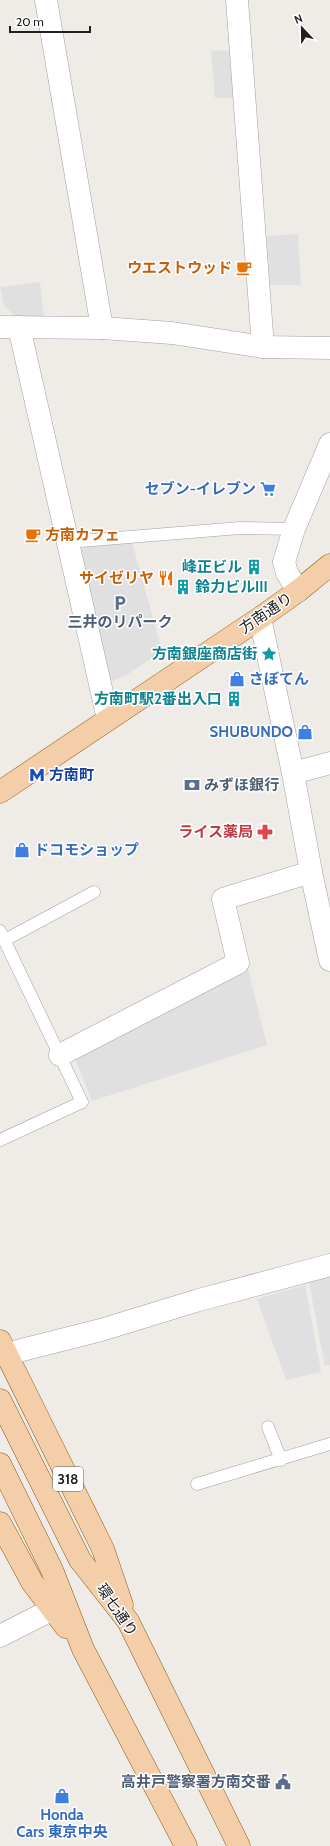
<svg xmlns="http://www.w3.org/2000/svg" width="330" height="1846" font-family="Cabin,'Noto Sans JP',sans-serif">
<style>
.parking{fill:#e0e0e0}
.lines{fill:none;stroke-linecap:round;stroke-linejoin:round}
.service-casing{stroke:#a1a1a1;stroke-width:13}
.minor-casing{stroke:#a1a1a1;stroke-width:23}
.primary-casing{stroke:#8d5a0f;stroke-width:23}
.service{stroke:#fff;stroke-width:12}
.minor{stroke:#fff;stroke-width:22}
.primary{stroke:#f3cea9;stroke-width:22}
.labels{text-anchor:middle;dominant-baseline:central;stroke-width:3;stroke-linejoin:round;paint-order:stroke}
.shield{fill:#fff;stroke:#636363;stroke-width:1}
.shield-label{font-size:14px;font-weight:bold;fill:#202020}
.food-label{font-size:15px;font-weight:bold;fill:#c56008;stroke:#fff;text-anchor:end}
.shop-label{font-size:15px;font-weight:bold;fill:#366cbe;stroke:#fff;text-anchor:end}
.culture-label{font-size:15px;font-weight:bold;fill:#0d838f;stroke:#fff;text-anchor:end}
.street-label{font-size:15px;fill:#202020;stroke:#fff}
.service-label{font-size:15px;font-weight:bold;fill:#4e5e75;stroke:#fff}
.transit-label{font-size:15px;font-weight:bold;fill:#164399;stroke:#fff;text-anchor:start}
.health-label{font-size:15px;font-weight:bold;fill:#be3a42;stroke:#fff;text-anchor:end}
</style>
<rect width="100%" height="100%" fill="#efece7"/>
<g class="parking">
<path d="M233,50L236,98H215L211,51Z"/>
<path d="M298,234L301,285H270L267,236Z"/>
<path d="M40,282L44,317H15L4,305L0,287Z"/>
<path d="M132,542L162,651L125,676L110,682L79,555L84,547Z"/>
<path d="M248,969L267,1045L92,1101L73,1054Z"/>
<path d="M330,1276V1365L325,1366L309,1282Z"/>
<path d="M305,1285L321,1372L286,1380L257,1299Z"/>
</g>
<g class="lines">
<defs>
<g id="service">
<path d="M68,542L240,528L294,529"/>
<path d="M0,931L82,1102L0,1140"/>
<path d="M5,940L94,892"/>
<path d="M268,1427L281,1460"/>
<path d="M197,1484L330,1444"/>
</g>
<g id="minor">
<path d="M46,0L102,328"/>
<path d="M237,0L263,347"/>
<path d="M0,327L102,328L172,333L263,347L330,348"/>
<path d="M19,327L108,719"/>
<path d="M298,591L287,573L284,562L294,529L330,444"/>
<path d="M260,618L293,773L311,872L330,960"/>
<path d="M293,773L330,763"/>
<path d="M60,1055L238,963L223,899L311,872"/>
<path d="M6,1354L101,1330L199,1300L330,1265"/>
<path d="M0,1636L53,1609"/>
</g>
<g id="primary">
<path d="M0,792L260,618L298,591L330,565"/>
<path d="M0,1341L103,1549L122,1605"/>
<path d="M0,1400L80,1560L128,1621L239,1846"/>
<path d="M0,1464L52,1570L83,1649L186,1846"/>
<path d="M0,1523L32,1582L66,1627"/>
</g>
</defs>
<use href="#service" class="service-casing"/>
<use href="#minor" class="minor-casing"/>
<use href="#primary" class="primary-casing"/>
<use href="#service" class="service"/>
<use href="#minor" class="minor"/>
<use href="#primary" class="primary"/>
</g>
<defs>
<symbol id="cafe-bare" viewBox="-9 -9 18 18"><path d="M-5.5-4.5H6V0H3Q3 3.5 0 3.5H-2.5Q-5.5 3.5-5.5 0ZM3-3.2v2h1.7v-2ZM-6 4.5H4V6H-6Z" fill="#e8710a" stroke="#fff" stroke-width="2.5" paint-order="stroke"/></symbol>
<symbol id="supermarket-bare" viewBox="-9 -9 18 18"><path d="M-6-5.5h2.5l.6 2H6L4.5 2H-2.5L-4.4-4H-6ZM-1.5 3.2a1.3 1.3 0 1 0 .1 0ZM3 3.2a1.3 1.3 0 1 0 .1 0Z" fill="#3f7fe0" stroke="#fff" stroke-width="2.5" paint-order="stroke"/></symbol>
<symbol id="building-bare" viewBox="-9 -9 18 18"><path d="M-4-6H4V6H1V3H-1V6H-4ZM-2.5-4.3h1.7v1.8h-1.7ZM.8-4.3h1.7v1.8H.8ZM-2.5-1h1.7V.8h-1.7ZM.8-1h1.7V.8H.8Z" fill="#0f9aa8" stroke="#fff" stroke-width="2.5" paint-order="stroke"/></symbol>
<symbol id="restaurant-bare" viewBox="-9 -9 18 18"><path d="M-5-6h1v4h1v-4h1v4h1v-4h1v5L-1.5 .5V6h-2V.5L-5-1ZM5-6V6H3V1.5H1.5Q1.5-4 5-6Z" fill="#e8710a" stroke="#fff" stroke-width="2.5" paint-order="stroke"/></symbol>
<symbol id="parking-bare" viewBox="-9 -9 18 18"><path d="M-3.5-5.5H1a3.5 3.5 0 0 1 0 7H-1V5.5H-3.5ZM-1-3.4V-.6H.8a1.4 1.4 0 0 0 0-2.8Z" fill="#5c6f8a" stroke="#fff" stroke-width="2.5" paint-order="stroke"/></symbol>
<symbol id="sight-bare" viewBox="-9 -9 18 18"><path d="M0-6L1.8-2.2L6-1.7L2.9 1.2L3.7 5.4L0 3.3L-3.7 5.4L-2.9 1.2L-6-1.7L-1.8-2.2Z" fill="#0f9aa8" stroke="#fff" stroke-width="2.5" paint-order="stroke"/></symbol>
<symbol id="shop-bare" viewBox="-9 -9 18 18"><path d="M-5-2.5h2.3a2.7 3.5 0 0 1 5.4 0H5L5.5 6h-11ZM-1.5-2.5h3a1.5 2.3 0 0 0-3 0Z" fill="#3f7fe0" stroke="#fff" stroke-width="2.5" paint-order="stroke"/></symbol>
<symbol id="metro-bare" viewBox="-9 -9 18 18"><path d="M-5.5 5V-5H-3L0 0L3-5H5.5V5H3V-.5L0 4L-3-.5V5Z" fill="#1a4fb4" stroke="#fff" stroke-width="2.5" paint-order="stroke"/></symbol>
<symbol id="bank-bare" viewBox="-9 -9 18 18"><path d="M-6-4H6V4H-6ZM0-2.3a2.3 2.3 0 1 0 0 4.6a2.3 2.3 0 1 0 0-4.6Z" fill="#5c6f8a" stroke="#fff" stroke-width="2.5" paint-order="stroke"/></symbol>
<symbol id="pharmacy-bare" viewBox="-9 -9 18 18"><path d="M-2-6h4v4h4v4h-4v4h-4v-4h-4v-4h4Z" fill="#e0444e" stroke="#fff" stroke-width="2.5" paint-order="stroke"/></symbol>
<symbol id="civic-bare" viewBox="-9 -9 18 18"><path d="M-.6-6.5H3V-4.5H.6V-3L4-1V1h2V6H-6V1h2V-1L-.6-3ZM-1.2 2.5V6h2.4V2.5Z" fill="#5c6f8a" stroke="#fff" stroke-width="2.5" paint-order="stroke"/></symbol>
</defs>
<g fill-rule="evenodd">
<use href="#cafe-bare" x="233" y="257" width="22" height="22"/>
<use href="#supermarket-bare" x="257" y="478" width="22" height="22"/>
<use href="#cafe-bare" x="22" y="524" width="22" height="22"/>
<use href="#building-bare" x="243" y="556" width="22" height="22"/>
<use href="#restaurant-bare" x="155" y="567" width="22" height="22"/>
<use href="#building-bare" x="172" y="576" width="22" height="22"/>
<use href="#parking-bare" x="109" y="592" width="22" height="22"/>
<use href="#sight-bare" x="258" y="643" width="22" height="22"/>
<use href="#shop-bare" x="226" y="668" width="22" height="22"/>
<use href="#building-bare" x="223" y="688" width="22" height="22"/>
<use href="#shop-bare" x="294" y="721" width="22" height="22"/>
<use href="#metro-bare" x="26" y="764" width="22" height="22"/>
<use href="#bank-bare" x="181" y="774" width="22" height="22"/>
<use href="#pharmacy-bare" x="254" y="821" width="22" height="22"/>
<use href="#shop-bare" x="11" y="839" width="22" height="22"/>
<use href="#civic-bare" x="272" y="1771" width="22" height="22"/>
<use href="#shop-bare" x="51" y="1785" width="22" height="22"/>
</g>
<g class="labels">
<rect class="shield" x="53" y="1467" width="30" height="24" rx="3"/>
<g class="shield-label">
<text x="68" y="1479">318</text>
</g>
<g class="food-label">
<text x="232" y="268">ウエストウッド</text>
<text x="45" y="535" text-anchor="start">方南カフェ</text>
<text x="154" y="578">サイゼリヤ</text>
</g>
<g class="shop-label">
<text x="256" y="489">セブン-イレブン</text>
<text x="249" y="679" text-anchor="start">さぼてん</text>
<text x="293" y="732">SHUBUNDO</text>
<text x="34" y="850" text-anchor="start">ドコモショップ</text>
<text x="62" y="1815" text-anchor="middle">Honda<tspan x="62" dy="17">Cars 東京中央</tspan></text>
</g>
<g class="culture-label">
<text x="242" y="567">峰正ビル</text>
<text x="195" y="587" text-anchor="start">鈴力ビルIII</text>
<text x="257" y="654">方南銀座商店街</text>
<text x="222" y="699">方南町駅2番出入口</text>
</g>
<g class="street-label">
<text transform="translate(266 613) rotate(-34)">方南通り</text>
<text transform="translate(117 1610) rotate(56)">環七通り</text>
</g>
<g class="service-label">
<text x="120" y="622">三井のリパーク</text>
<text x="204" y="785" text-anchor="start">みずほ銀行</text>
<text x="271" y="1782" text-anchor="end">高井戸警察署方南交番</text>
</g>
<g class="transit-label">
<text x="49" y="775">方南町</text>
</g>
<g class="health-label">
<text x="253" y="832">ライス薬局</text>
</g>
</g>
<g transform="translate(302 28) rotate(338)" stroke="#ffffff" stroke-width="3" paint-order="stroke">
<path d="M0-3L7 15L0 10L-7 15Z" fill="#202020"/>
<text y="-6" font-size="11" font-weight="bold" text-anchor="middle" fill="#202020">N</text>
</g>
<path d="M10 26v6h80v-6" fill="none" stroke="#202020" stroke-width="2"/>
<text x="16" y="26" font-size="12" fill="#202020" stroke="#ffffff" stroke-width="3" paint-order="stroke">20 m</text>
</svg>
